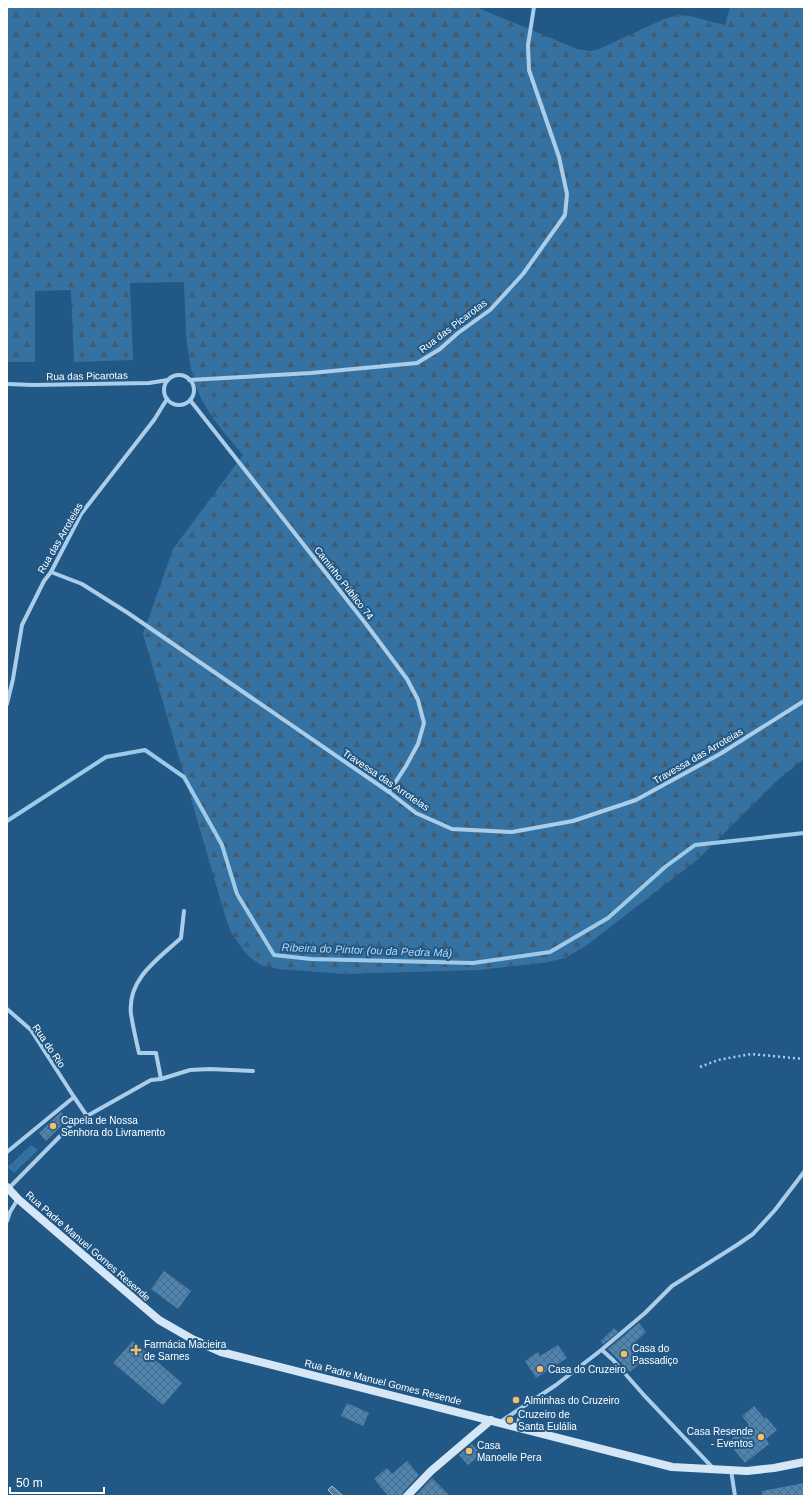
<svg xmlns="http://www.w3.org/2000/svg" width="811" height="1503" font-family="Arial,sans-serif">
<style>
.green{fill:url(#green-dots)}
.forest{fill:url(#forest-firs)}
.water{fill:#567c9c;stroke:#9ecaea}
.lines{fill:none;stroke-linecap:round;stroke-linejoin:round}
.stream{stroke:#9ecaea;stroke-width:4}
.building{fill:url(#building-cross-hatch)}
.path{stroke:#aacde9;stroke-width:2.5;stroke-dasharray:2 3;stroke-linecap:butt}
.street{stroke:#aacde9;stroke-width:4}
.secondary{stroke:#d5e7f7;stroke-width:8}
.poi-dot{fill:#f6be6b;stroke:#215885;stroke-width:1.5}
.labels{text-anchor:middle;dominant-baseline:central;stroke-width:4;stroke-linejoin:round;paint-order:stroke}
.street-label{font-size:10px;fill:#fff;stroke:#215885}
.poi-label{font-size:10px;fill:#fff;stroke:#215885;text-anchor:start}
.water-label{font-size:11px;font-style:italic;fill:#b5d7f1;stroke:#215885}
</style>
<defs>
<pattern id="green-dots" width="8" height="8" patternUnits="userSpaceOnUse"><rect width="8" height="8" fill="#3572a2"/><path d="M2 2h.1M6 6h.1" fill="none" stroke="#435b6e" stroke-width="1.8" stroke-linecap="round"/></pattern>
<pattern id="forest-firs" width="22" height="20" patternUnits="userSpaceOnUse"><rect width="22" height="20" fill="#3572a2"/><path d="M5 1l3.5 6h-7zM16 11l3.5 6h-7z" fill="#435b6e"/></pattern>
<pattern id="building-cross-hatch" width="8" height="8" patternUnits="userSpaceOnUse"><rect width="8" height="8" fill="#4e84af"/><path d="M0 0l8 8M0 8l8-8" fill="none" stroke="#4d6b82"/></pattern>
</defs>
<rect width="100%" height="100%" fill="#215885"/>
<path class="green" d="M31,1145L38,1150L14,1173L8,1167Z"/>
<path class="forest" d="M7,7H476L577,49L591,51L599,49L664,19L677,15L690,16L725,25L730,7H804V759L780,778L697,860L587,945L565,958L543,963L479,970L344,974L279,969L261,965L252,959L244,951L231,932L227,922L143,634L173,549L243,455C229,438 212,420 202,400C184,364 186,322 184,282L130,283L133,360L74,362L71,290L35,291V362H7Z"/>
<path class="water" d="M332,1486L343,1496H334L328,1490Z"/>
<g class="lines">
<path class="stream" d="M7,821L106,757L145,750L184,777L222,845L237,894L274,955L311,959L473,963L550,952L608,918L665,867L695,845L804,833"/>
</g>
<g class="building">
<path d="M61,1112L68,1119L46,1141L39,1133Z"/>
<path d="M164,1271L191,1291L178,1309L151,1289Z"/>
<path d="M639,1323L646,1332L630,1347L642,1361L630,1372L608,1349Z"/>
<path d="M614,1328L618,1332L603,1344L601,1341Z"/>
<path d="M133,1341L182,1383L163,1405L113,1363Z"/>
<path d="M558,1345L567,1358L536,1378L525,1361L538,1352L540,1356Z"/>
<path d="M347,1403L369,1413L363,1426L341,1416Z"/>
<path d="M754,1406L765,1419L766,1417L777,1430L766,1439L769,1444L745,1463L728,1442L749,1425L742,1416Z"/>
<path d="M472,1444L481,1454L468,1465L459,1455Z"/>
<path d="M407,1461L419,1475L403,1492L402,1496H388L374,1479L387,1468L392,1474Z"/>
<path d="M432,1478L450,1496H415Z"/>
<path d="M804,1483V1496H762V1491Z"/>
</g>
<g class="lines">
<path class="path" d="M700,1067L718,1060L751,1054L804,1059"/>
<g class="street">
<circle cx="179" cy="390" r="15"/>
<path d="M189,380L311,373L417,363L440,349L458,333L490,310L523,274L565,215L567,194L559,157L529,70L528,45L534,7"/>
<path d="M7,384L33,385L149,383L168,380"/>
<path d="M190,400L366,624L407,679L418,700L424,723L418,744L406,766L389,792"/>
<path d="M51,572L82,584L128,613L389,792L416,813L452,829L512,832L573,821L636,800L720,754L804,701"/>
<path d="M7,704L13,679L22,625L44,581L51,572L81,514L154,420L167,399"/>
<path d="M7,1009L31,1030L74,1097"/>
<path d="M161,1079L190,1070L210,1069L253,1071"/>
<path d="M87,1116L151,1080L161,1079L156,1053H139C136,1040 133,1027 131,1014C127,979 158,959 181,938L184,911"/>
<path d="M7,1152L74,1097L87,1116L72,1124L9,1188"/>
<path d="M7,1221L10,1212L18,1199"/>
<path d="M602,1350L613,1360L643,1394L714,1469"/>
<path d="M500,1422L556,1385L600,1351L645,1313L672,1286L737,1245L753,1234L775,1210L804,1172"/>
<path d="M518,1427L520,1409"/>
<path d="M731,1470L735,1496"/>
</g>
<g class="secondary">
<path d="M7,1187L18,1199L159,1320L192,1339L221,1352L672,1467L747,1471L774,1468L804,1462"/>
<path d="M407,1496L431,1471L491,1420"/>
</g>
</g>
<g class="poi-dot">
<circle cx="53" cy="1126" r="4"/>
<path d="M134 1344h4v4h4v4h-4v4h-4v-4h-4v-4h4z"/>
<circle cx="624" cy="1354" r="4"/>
<circle cx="540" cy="1369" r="4"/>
<circle cx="516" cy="1400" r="4"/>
<circle cx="510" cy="1420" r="4"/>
<circle cx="761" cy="1437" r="4"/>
<circle cx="469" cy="1451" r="4"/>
</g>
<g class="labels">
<g class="street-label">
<text transform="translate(453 326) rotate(-37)">Rua das Picarotas</text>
<text transform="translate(87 376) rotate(-1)">Rua das Picarotas</text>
<text transform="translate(60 538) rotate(-60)">Rua das Arroteias</text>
<text transform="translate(344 583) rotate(52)">Caminho Público 74</text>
<text transform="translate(698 756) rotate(-30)">Travessa das Arroteias</text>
<text transform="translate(386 780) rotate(34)">Travessa das Arroteias</text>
<text transform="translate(49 1046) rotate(56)">Rua do Rio</text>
<text transform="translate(88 1246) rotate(41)">Rua Padre Manuel Gomes Resende</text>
<text transform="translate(383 1382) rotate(14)">Rua Padre Manuel Gomes Resende</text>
</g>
<g class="poi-label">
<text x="61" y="1120">Capela de Nossa<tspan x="61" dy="12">Senhora do Livramento</tspan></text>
<text x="144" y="1344">Farmácia Macieira<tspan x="144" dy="12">de Sarnes</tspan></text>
<text x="632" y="1348">Casa do<tspan x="632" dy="12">Passadiço</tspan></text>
<text x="548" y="1369">Casa do Cruzeiro</text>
<text x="524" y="1400">Alminhas do Cruzeiro</text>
<text x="518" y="1414">Cruzeiro de<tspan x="518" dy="12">Santa Eulália</tspan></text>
<text x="753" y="1431" text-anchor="end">Casa Resende<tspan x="753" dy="12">- Eventos</tspan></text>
<text x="477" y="1445">Casa<tspan x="477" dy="12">Manoelle Pera</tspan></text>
</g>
<g class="water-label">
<text transform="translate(367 950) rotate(2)">Ribeira do Pintor (ou da Pedra Má)</text>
</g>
</g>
<rect width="811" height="1503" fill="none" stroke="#ffffff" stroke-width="16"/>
<path d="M10 1487v6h94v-6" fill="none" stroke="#ffffff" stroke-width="2"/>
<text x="16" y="1487" font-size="12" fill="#ffffff" stroke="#215885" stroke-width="3" paint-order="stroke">50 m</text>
</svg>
